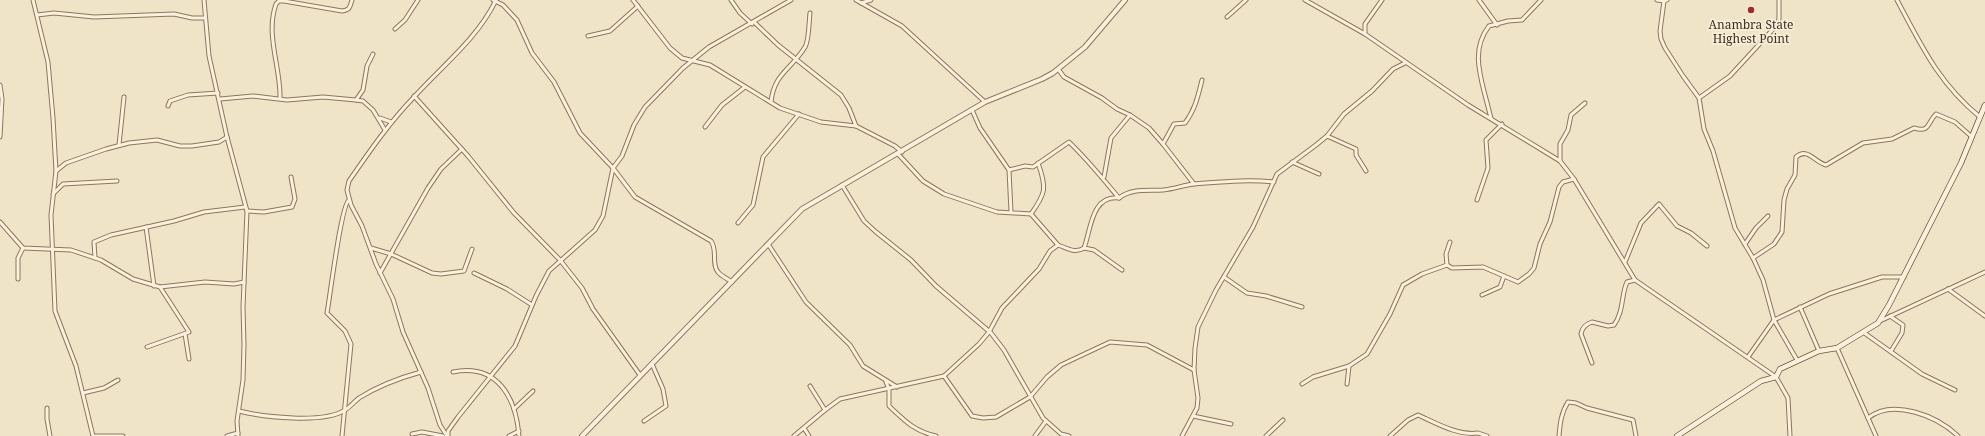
<svg xmlns="http://www.w3.org/2000/svg" width="1985" height="436" font-family="'Noto Serif',serif">
<style>
.lines{fill:none;stroke-linecap:round;stroke-linejoin:round}
.minor-casing{stroke:#8d765c;stroke-width:5}
.tertiary-casing{stroke:#8d765c;stroke-width:6}
.secondary-casing{stroke:#6f573f;stroke-width:6}
.minor{stroke:#faf1dc;stroke-width:3}
.tertiary{stroke:#faf1dc;stroke-width:4}
.secondary{stroke:#faf1dc;stroke-width:4.5}
.poi-dot{fill:#9e2a2b;stroke:#f7eed8;stroke-width:1.5}
.labels{text-anchor:middle;dominant-baseline:central;stroke-width:3.5;stroke-linejoin:round;paint-order:stroke}
.poi-label{font-size:12px;fill:#3d2e20;stroke:#f7eed8}
</style>
<rect width="100%" height="100%" fill="#f0e4c8"/>
<g class="lines">
<defs>
<g id="minor">
<path d="M33,0L48,62L53,118L56,171L51,215L55,311L76,366L93,436"/>
<path d="M204,0L209,56L227,137L247,211L243,307L244,345L243,380L237,421L238,436"/>
<path d="M493,0L503,5L517,20L532,53L554,82L580,133L613,168L635,197L711,241C718,250 711,264 718,272C721,276 728,279 732,282"/>
<path d="M633,0L670,48L682,58L710,65L780,108L821,122L856,126L895,146L902,152"/>
<path d="M731,0L740,13L752,24"/>
<path d="M856,0L902,26L985,102"/>
<path d="M1305,0L1365,34L1468,105L1560,161L1574,179L1635,280L1776,377L1788,398L1790,436"/>
<path d="M1479,0L1497,25"/>
<path d="M1657,0L1664,1"/>
<path d="M1667,0L1664,1L1660,31L1661,39L1665,48L1683,76L1699,98L1704,129L1713,151L1735,228L1753,258L1763,280L1774,320L1797,360"/>
<path d="M1897,0C1921,45 1939,84 1980,117"/>
<path d="M861,3L871,0"/>
<path d="M37,15L54,13L94,17L174,14L192,18H205"/>
<path d="M1227,17L1246,0"/>
<path d="M754,22L778,45L841,95L849,108L856,126"/>
<path d="M395,29L405,20L418,0"/>
<path d="M1365,34V24L1382,0"/>
<path d="M588,36L610,31L638,6"/>
<path d="M1058,69L1064,77L1102,98L1117,109L1130,115L1149,128L1163,144L1194,184"/>
<path d="M0,85L2,99L0,137"/>
<path d="M414,96L468,156L514,213L560,260L582,288L593,309L640,375"/>
<path d="M280,98C281,68 265,35 276,4L279,1H284L342,11C350,10 350,7 352,0"/>
<path d="M1699,98L1730,76L1776,26L1779,19V0"/>
<path d="M220,99L253,96L287,100L323,97L356,100L363,101L373,110L385,130"/>
<path d="M356,100L363,90L367,66L373,54"/>
<path d="M771,102C774,73 792,69 805,47C809,41 809,21 810,13"/>
<path d="M168,106L170,101L188,95L218,93"/>
<path d="M972,110L980,128L1009,170L1025,166L1033,167L1069,142C1087,159 1103,179 1119,198"/>
<path d="M380,118L391,122"/>
<path d="M1491,118C1489,111 1488,106 1486,99C1480,75 1471,49 1489,26L1508,21L1522,20L1541,0"/>
<path d="M705,127L722,105L745,87"/>
<path d="M1327,136L1356,149V155L1366,171"/>
<path d="M1163,144L1174,124L1185,123C1195,110 1198,96 1202,80"/>
<path d="M119,145L124,97"/>
<path d="M1560,161V144L1568,130L1571,115L1585,103"/>
<path d="M1292,162L1319,174"/>
<path d="M1009,170L1011,212"/>
<path d="M56,171L66,163L106,149L129,143L157,140L180,146H192L219,142L227,137"/>
<path d="M1104,177L1111,138L1130,115"/>
<path d="M842,185L864,221L876,232L911,260L936,286L991,333L1004,350L1043,418L1061,434L1069,436"/>
<path d="M53,194L63,184L117,181"/>
<path d="M1477,200L1488,168L1486,140L1502,124"/>
<path d="M247,211L264,212L292,207L295,199L291,177"/>
<path d="M1031,214C1046,193 1047,188 1038,163"/>
<path d="M0,222L23,248L71,250L101,260L133,279L160,287L205,282L234,284L244,282"/>
<path d="M738,223L753,205L763,157L799,114"/>
<path d="M146,227L154,286"/>
<path d="M768,244L806,302L850,345L863,366L897,387"/>
<path d="M1745,244L1756,228L1768,216"/>
<path d="M1058,245C1067,248 1075,254 1084,248C1091,230 1091,195 1119,198C1132,188 1148,191 1163,190C1174,189 1184,185 1194,184C1221,182 1247,179 1274,182"/>
<path d="M371,248L391,254L432,273L441,274L464,271L472,249"/>
<path d="M1084,248L1094,250L1122,270"/>
<path d="M95,258L94,242L111,235L174,221L204,212L245,207"/>
<path d="M1753,258L1774,244L1782,232L1784,200L1787,189L1795,175L1796,157C1808,147 1814,162 1826,165L1863,143L1892,139L1914,128C1930,133 1927,123 1936,114L1955,122L1972,137"/>
<path d="M1625,262L1641,223L1659,204L1677,226L1691,233L1707,246"/>
<path d="M1447,265L1446,254L1450,242"/>
<path d="M380,273L428,188L441,169L462,149"/>
<path d="M474,273L507,289L532,305"/>
<path d="M1224,277L1247,293L1266,296L1302,307"/>
<path d="M18,279V258L23,248"/>
<path d="M1948,289L1985,316"/>
<path d="M1482,295L1500,287L1504,276L1518,282L1529,274L1534,268L1540,244L1550,222L1559,187L1563,182L1574,179"/>
<path d="M1800,307L1819,351"/>
<path d="M1890,316L1903,325L1902,333L1891,351"/>
<path d="M1880,321L1985,272"/>
<path d="M1863,332L1922,374L1955,390"/>
<path d="M185,334L189,359"/>
<path d="M147,347L189,332L160,287"/>
<path d="M1837,348L1876,436"/>
<path d="M1748,357L1774,320L1829,294L1882,277H1904"/>
<path d="M1592,363L1581,334C1582,328 1586,324 1592,322L1608,326L1614,325C1624,311 1621,295 1627,282L1635,280"/>
<path d="M453,372C497,363 516,397 519,436"/>
<path d="M944,376L972,416L983,418L996,417L1030,397L1047,377L1061,365L1110,342L1147,345L1194,370"/>
<path d="M886,382L889,389V406C905,421 914,431 936,436"/>
<path d="M1302,384L1313,377L1349,366L1367,354L1390,314L1403,285L1422,274L1447,265L1452,268L1483,267L1504,276"/>
<path d="M1347,384L1349,366"/>
<path d="M810,386L825,410"/>
<path d="M83,393L104,388L118,380"/>
<path d="M47,408V419L50,436"/>
<path d="M514,409L533,391"/>
<path d="M239,411C263,417 324,424 345,410C350,407 354,402 359,398C378,386 399,378 421,372"/>
<path d="M1193,416L1231,424"/>
<path d="M1868,418C1893,398 1937,416 1958,436"/>
<path d="M644,421L666,406L663,389L652,364"/>
<path d="M804,428L809,436"/>
<path d="M412,434L422,432L443,436"/>
<path d="M95,436H123"/>
<path d="M227,436L238,433"/>
<path d="M342,436L351,344L345,331L327,313C330,297 341,205 349,200"/>
<path d="M447,436L440,425L428,388L403,332L393,299L376,264L362,226L351,205L347,190L349,181C369,152 389,123 414,97C442,66 478,38 496,0"/>
<path d="M448,436V431L458,417L515,346L536,296L549,271L595,230L603,216L613,168L622,156L634,125L645,107L683,68L709,47L791,0"/>
<path d="M509,436L519,431"/>
<path d="M794,436L825,410L840,399L944,376L979,344L989,332L1002,308L1039,269L1050,251L1058,245L1031,214L997,212L944,194L923,181L898,154"/>
<path d="M1035,436L1046,421"/>
<path d="M1182,436L1197,408L1198,398L1194,370L1195,348L1198,327L1216,290L1253,227L1277,174L1316,145L1327,136L1344,114L1372,91L1393,69L1405,63"/>
<path d="M1266,436L1283,420"/>
<path d="M1390,436L1408,420L1418,415C1436,423 1458,436 1478,433L1487,436"/>
<path d="M1559,436C1560,424 1561,413 1568,402L1576,403L1587,408L1633,420L1636,436"/>
</g>
<path id="tertiary" d="M582,436L802,209L985,102L1042,79L1053,73L1085,47L1125,0"/>
<path id="secondary" d="M1677,436L1761,381L1776,377L1780,369L1819,351L1837,348L1878,323L1889,305L1961,163L1985,105"/>
</defs>
<use href="#minor" class="minor-casing"/>
<use href="#tertiary" class="tertiary-casing"/>
<use href="#secondary" class="secondary-casing"/>
<use href="#minor" class="minor"/>
<use href="#tertiary" class="tertiary"/>
<use href="#secondary" class="secondary"/>
</g>
<circle class="poi-dot" cx="1751" cy="10" r="4"/>
<g class="labels">
<g class="poi-label">
<text x="1751" y="24">Anambra State<tspan x="1751" dy="14">Highest Point</tspan></text>
</g>
</g>
</svg>
